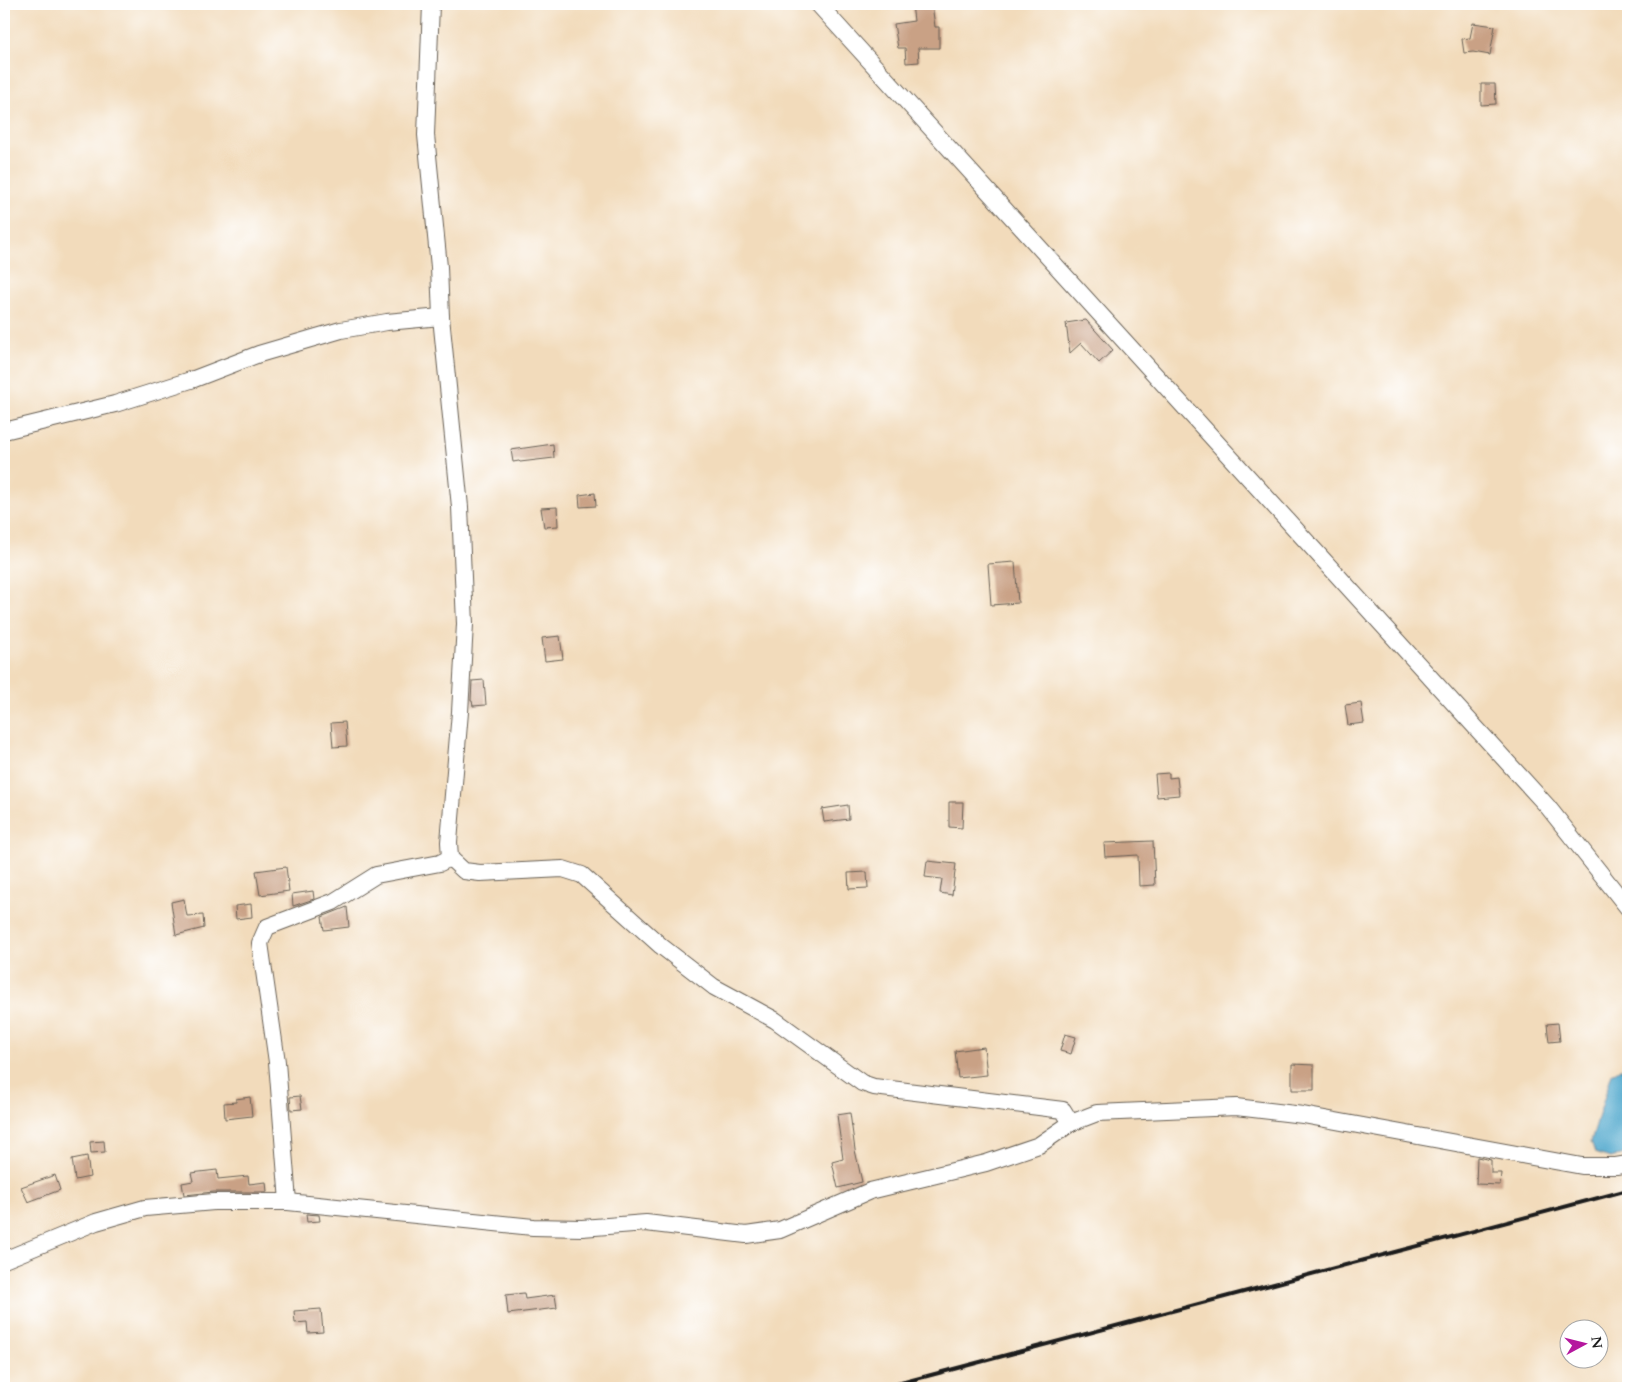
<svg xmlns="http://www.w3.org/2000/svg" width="1632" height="1392" font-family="Cardo,serif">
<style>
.water{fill:#4fa7cc;stroke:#366274}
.building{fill:#c9a185}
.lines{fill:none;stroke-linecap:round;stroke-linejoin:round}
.minor-casing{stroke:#675f54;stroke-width:18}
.minor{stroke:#fff;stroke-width:16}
.rail{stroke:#1c1c1c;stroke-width:4}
</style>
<rect width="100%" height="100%" fill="#fff"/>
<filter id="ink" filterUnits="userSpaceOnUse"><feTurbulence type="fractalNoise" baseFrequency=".02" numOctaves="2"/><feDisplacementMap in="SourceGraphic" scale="10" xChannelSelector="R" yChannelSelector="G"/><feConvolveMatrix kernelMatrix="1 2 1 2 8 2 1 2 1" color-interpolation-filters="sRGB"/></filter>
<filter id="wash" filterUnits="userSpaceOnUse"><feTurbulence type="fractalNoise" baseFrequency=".0096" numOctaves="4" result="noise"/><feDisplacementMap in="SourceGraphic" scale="20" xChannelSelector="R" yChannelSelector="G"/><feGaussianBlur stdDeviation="1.12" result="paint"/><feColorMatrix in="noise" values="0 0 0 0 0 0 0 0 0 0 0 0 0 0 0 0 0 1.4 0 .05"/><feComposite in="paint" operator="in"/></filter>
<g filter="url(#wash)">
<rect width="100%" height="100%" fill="#f2dbbb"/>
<path class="water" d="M1619,1069H1628V1153L1610,1158L1595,1153L1591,1141L1612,1073Z"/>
<g id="blocks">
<g class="building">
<path d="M912,4H932L935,27H939V48H918L919,62L906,63L905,48H898L894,24L914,21Z"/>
<path d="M1473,23L1495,26L1490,55L1473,52L1464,53L1462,39L1470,38Z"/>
<path d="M1481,84H1495L1496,104L1481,105Z"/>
<path d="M1086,320L1113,350L1099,363L1081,343L1070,353L1066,323Z"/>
<path d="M553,444L554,458L520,462L519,461L513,462L511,450Z"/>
<path d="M595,493L596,506L580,507L579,495Z"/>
<path d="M557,507L558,526L544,527L541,508Z"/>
<path d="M1015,562L1018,603L991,605L988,564Z"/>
<path d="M560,636L563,659L545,661L542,638Z"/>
<path d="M484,680L486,705L473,706L472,701H471L472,681Z"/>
<path d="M1361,703L1364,723L1348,725L1345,705Z"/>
<path d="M345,722L347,746L333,747L331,723Z"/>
<path d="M1169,773V778L1177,777L1179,795L1157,797L1155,774Z"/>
<path d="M949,802H963L962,828L949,827Z"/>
<path d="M848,805L849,819L824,822L822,809Z"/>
<path d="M1153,841L1155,885L1139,886L1138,855L1105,857L1104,843Z"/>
<path d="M927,861L956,864L952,895L940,893L942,879L925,877Z"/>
<path d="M286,867L289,891L260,895L256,871Z"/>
<path d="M867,872L868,888L849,889L848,873Z"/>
<path d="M313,891L314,899L293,906L292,894Z"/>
<path d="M184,899L187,916L203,915L204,928L176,935L171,902Z"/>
<path d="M251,904L252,917L236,919L235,906Z"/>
<path d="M347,907L349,927L324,930L322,917Z"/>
<path d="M1558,1023L1560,1041L1549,1042L1547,1024Z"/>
<path d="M1065,1034L1076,1037L1071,1054L1060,1051Z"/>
<path d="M984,1047L987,1075L958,1078L955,1051Z"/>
<path d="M1292,1064L1314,1065V1090H1292Z"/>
<path d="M300,1096L302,1109L291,1110L290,1097Z"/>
<path d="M250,1097L252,1116L225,1119L224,1103L236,1102V1099Z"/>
<path d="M850,1113L855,1150L862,1182L838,1188L832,1162L843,1159L837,1115Z"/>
<path d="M104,1141L105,1152L91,1153L90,1142Z"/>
<path d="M87,1156L90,1177L75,1180L72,1159Z"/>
<path d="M1477,1157L1491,1160V1173H1501L1500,1185L1476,1184Z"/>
<path d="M217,1170L218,1179L248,1176L249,1184L266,1182L267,1192H214L184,1195L182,1183L193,1181L191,1173Z"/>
<path d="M55,1175L60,1190L28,1202L21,1187Z"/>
<path d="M306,1214L319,1215L320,1221L307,1222Z"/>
<path d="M524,1293L525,1299L555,1295L557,1308L508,1314L506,1295Z"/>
<path d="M321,1309L323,1332L308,1333L307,1322L295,1323L294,1311Z"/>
</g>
</g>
</g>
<g filter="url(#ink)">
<use href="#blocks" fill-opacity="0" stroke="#675f54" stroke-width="1"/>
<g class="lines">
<defs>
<g id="minor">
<path d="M431,4L426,135L439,267L441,317L460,507L465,624L460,712L449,842L450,858L464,871L480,873L563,869L582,875L661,946L714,987L775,1020L862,1083L874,1087L1063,1110L1071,1123"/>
<path d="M818,4L1548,807L1628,908"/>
<path d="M4,431L115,404L194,379L259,354L341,330L387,322L441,317"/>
<path d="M288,1202L277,1062L260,943L267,927L333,902L376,875L440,863L450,858"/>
<path d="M4,1260L96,1222L145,1208L214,1202H288L533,1227L582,1228L646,1223L746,1235L780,1230L870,1191L986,1163L1039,1145L1071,1123L1097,1113L1236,1107L1303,1115L1582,1166H1616L1628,1164"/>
</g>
</defs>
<use href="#minor" class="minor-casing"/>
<use href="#minor" class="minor"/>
<path class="rail" d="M882,1388L1628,1190"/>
</g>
</g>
<rect width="1632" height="1392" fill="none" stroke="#fff" stroke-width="20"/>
<g transform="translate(1584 1344) rotate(83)"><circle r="24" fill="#ffffff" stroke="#a4a4a4"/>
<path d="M0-4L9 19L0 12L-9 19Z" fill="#b5179e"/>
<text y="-8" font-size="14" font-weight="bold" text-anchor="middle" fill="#1c1c1c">N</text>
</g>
</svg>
